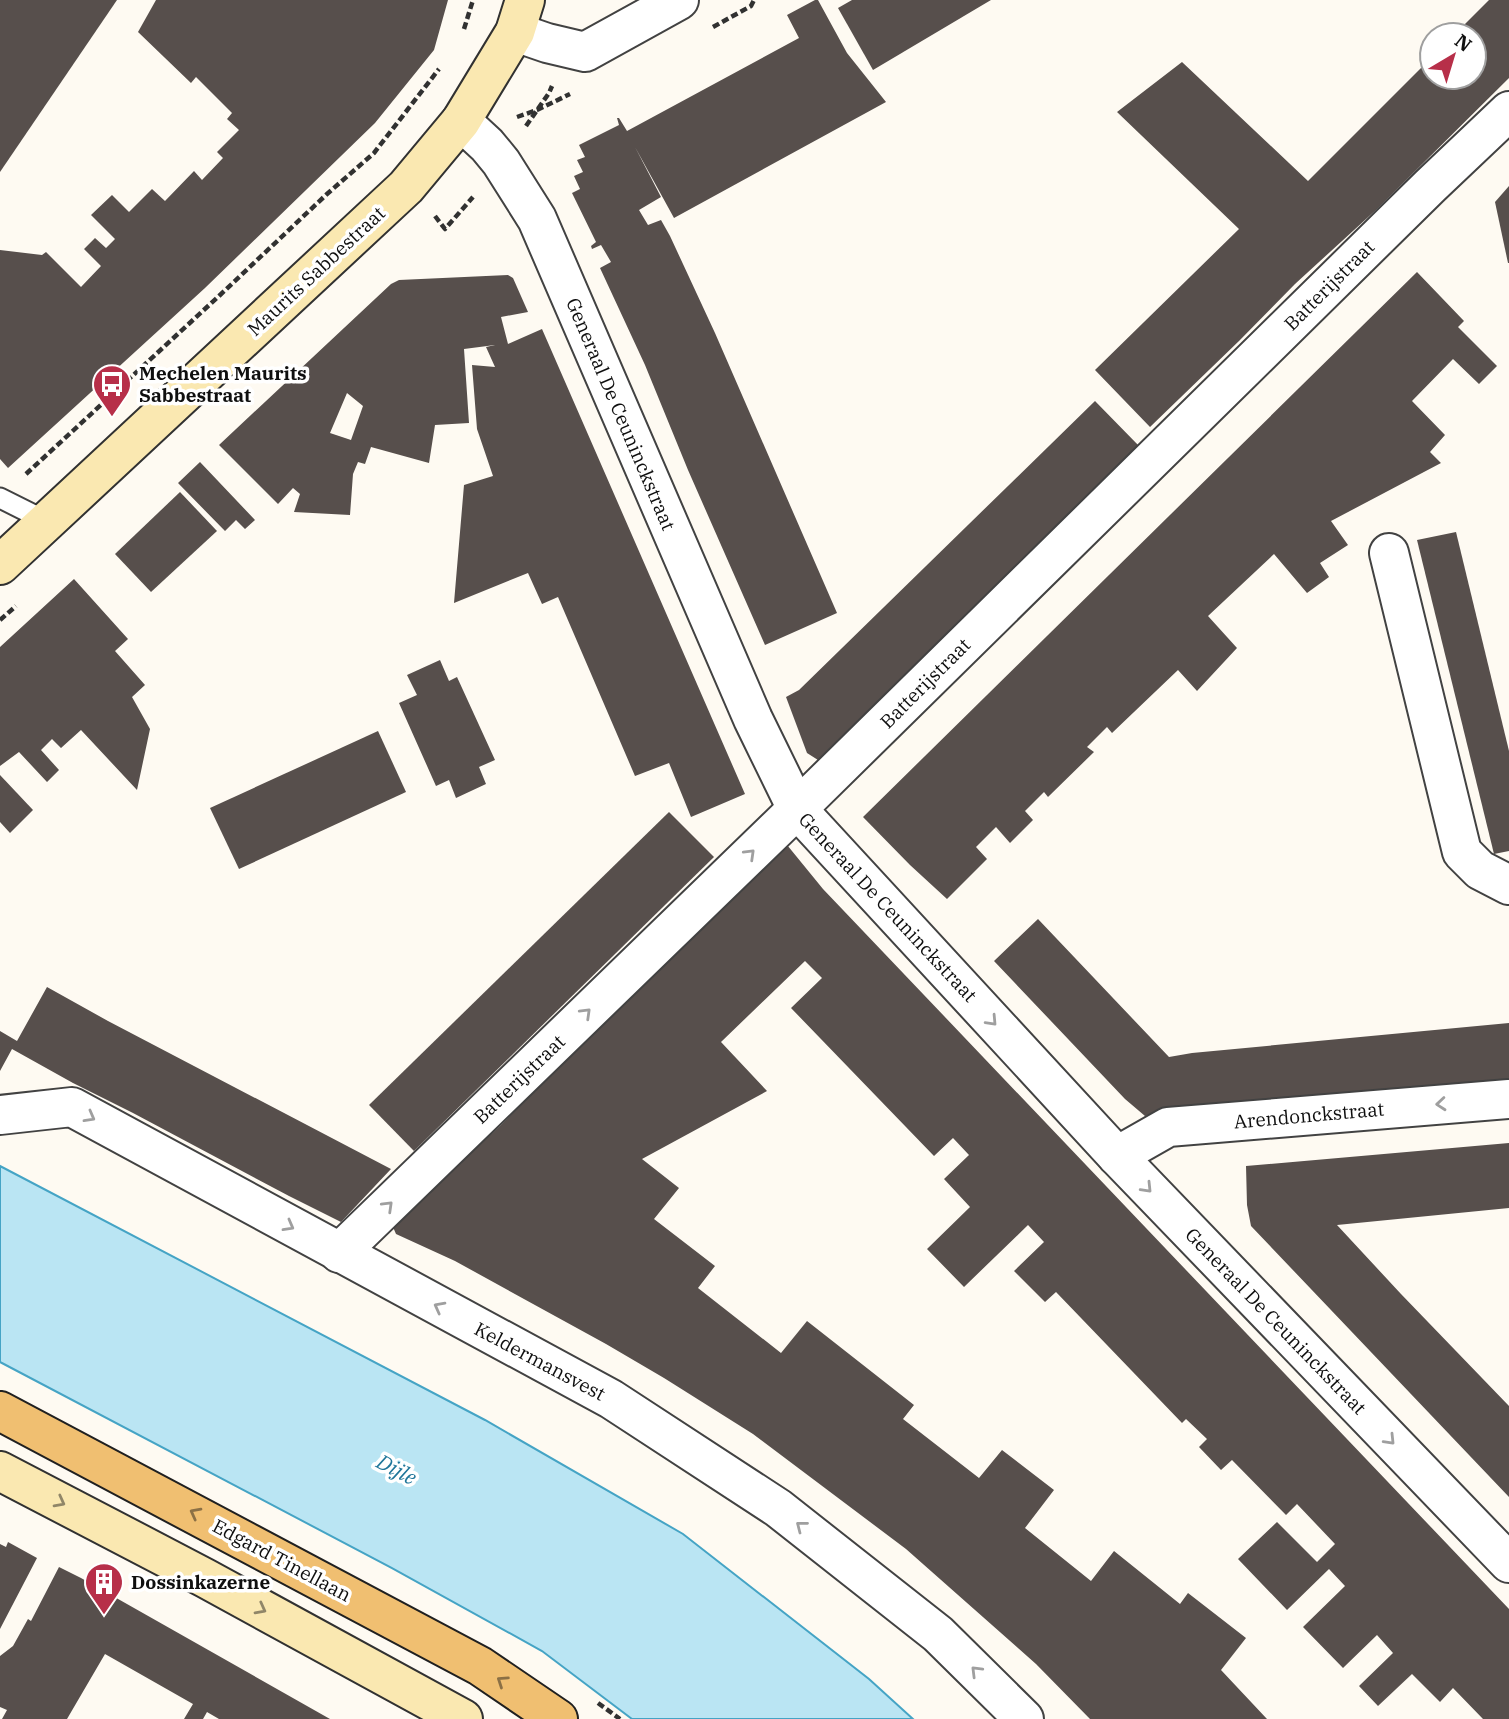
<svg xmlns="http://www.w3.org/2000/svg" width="1509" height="1719" font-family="'IBM Plex Serif',serif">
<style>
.water{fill:#bae5f3;stroke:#45a4c5;stroke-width:2}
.building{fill:#574f4c;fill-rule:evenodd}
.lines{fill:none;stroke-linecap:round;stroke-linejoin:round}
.lane-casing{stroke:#424242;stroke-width:23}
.street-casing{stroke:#424242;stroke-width:42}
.secondary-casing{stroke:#313131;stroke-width:42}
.primary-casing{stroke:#202020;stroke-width:42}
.path{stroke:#313131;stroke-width:4.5;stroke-dasharray:7 3.5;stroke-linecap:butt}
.lane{stroke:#fff;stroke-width:19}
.street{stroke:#fff;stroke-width:38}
.secondary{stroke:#fae8b1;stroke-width:38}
.primary{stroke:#f0bf71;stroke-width:38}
.oneway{stroke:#9f9f9f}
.oneway2{stroke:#908668}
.oneway3{stroke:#8b7045}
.labels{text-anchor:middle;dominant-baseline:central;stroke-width:7;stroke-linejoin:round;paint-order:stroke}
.street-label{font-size:19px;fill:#0f0f0f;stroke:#fff}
.poi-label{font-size:19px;font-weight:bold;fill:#0f0f0f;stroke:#fff;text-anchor:start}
.water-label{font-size:21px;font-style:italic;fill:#1f769a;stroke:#fff}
</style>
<rect width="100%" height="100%" fill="#fefaf2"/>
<path class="water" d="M0,1166L485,1420L683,1534L869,1679L913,1719H632L542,1651L392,1568L0,1362Z"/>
<g class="building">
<path d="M0,0H117L0,172Z"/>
<path d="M156,0H448L434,50L375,123L205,288L8,468L0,459V250L42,255L46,252L81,287L101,266L84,249L95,238L106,248L115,239L91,215L112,195L129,212L152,189L165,201L194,171L202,180L223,158L217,152L239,130L227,119L232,113L196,77L191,83L138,32Z"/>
<path d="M815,0H818L847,53L886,102L674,218L635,147L661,197L639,210L648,225L661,220L670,236L715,333L837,613L765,645L688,470L645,365L600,268L611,262L601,245L592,249L591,246L596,242L572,193L580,189L574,176L583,172L577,160L585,157L579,145L619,125L617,118H619L627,131L799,38L787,15Z"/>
<path d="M852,0H991L873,70L838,8Z"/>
<path d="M1489,0H1509V78L1377,209L1295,284L1239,341L1150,427L1095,370L1239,229L1117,112L1182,62L1308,181L1432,57V77H1474V35H1454Z"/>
<path d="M1509,186V263H1508L1495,202Z"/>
<path d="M1417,272L1464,321L1458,327L1497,366L1479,384L1453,359L1412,401L1445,435L1430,452L1441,463L1331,521L1348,545L1320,563L1329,577L1307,593L1274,554L1208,616L1237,648L1197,691L1178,670L1112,733L1107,727L1087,747L1094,752L1048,797L1044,792L1025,811L1033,820L1010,843L996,827L976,847L987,859L947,899L910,865L863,817Z"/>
<path d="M508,275L513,278L528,312L501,317L508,344L542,329L745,794L691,817L669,763L635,776L558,597L542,604L528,573L454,603L464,485L493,476L477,429L472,365L495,367L486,347L495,345L464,349L469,423L435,425L429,463L371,447L365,464L358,462L353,474L350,515L294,512L300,494L293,488L278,504L219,445L391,284L399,280ZM347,393L363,406L351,440L330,433Z"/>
<path d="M1095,401L1139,446L818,760L807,753L786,697L799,690Z"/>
<path d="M200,462L255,520L245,529L236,520L225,531L178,483Z"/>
<path d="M180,492L217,531L151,592L115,554Z"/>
<path d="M1456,532L1509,751V851L1494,854L1417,540Z"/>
<path d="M74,579L128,639L115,651L145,685L132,697L150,729L137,790L81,730L61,748L52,739L41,750L59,770L47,782L19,752L0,766V647Z"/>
<path d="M440,660L449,681L457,677L495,760L479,767L486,784L456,798L449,780L436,786L399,703L417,695L407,675Z"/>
<path d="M378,731L406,792L239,869L210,808Z"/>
<path d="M0,775L33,810L10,833L0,822Z"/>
<path d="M669,812L714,857L414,1151L369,1105Z"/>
<path d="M783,840L823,889L1509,1609V1719H1483L1453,1688L1440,1702L1412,1674L1378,1706L1359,1686L1393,1653L1377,1635L1343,1668L1303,1627L1345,1586L1329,1569L1287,1610L1238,1559L1277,1522L1317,1562L1335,1544L1297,1504L1286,1515L1232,1460L1221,1470L1199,1447L1207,1439L1186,1419L1182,1423L1056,1292L1045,1302L1014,1271L1044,1242L1028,1225L964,1287L927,1249L970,1207L944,1179L969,1155L953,1138L934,1156L791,1008L822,978L805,961L721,1042L767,1091L642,1159L679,1188L654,1219L715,1266L698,1288L781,1353L807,1321L914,1405L903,1419L979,1478L1002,1450L1054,1490L1025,1528L1091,1581L1114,1551L1180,1604L1188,1593L1246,1638L1221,1670L1267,1719H1090L1036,1664L906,1549L753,1434L664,1378L606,1344L455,1261L396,1234L390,1220L439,1182L500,1126Z"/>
<path d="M1038,919L1169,1057L1192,1053L1509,1023V1079L1198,1108L1145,1116L1125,1099L994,961Z"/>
<path d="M47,987L108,1021L391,1169L341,1222L289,1196L133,1113L73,1083L12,1049L0,1071V1031L17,1041Z"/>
<path d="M1509,1143V1208L1337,1225L1401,1294L1509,1406V1497L1251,1226L1247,1205L1246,1166Z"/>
<path d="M8,1542L37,1558L0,1629V1544L6,1547Z"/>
<path d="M59,1567L81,1578L330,1719H219L207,1712L203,1719H184L193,1704L105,1654L67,1719H2L7,1710L0,1707V1656L13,1646L28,1619L31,1621Z"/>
</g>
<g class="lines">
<defs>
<path id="lane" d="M0,498L48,522"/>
<g id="street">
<path d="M515,32L547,43L585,52L679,0"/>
<path d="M461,121L487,145L501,162L537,219L753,719L797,809L1117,1156L1509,1563"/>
<path d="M1389,553L1462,852L1480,870L1509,885"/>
<path d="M0,1115L72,1107L611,1399L778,1508L938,1634L1024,1719"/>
<path d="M1117,1156L1168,1127L1509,1099"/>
<path d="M339,1253L797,809L1430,186L1509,111"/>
</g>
<g id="secondary">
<path d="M0,565L406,187L461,121L515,32L525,0"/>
<path d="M0,1471L205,1578L463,1719"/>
</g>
<path id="primary" d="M0,1411L480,1666L558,1719"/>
</defs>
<use href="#lane" class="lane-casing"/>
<use href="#street" class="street-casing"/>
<use href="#secondary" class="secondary-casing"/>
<use href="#primary" class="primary-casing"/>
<g class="path">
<path d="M713,27L751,6L754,0"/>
<path d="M464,29L473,0"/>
<path d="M517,117L537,110L570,94"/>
<path d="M526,126L549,93L552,86"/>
<path d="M435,216L445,229L473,197"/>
<path d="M26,474L219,296L327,194L374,153L439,69"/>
<path d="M0,620L16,606"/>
<path d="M598,1703L620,1719"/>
</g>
<use href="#lane" class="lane"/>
<use href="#street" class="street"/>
<use href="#secondary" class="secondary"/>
<use href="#primary" class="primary"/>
</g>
<defs><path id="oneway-chevron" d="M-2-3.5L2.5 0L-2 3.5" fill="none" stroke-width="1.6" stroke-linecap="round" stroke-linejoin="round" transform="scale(1.75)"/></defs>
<g class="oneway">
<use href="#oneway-chevron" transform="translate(750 854) rotate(-44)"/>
<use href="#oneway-chevron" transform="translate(586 1013) rotate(-44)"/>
<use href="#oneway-chevron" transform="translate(992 1021) rotate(47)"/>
<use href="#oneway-chevron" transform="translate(1441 1104) rotate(175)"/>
<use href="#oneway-chevron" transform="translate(90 1117) rotate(29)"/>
<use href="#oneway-chevron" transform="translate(1147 1188) rotate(46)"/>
<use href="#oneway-chevron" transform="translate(388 1206) rotate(-44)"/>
<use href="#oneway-chevron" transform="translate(289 1226) rotate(29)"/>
<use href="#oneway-chevron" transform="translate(439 1307) rotate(-152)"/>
<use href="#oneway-chevron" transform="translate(1390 1440) rotate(46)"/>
<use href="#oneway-chevron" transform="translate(801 1526) rotate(-142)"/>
<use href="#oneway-chevron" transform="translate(976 1671) rotate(-135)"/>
</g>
<g class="oneway2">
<use href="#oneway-chevron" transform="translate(60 1502) rotate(28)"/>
<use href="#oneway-chevron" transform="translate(261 1609) rotate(28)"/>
</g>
<g class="oneway3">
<use href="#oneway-chevron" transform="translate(195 1513) rotate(-152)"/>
<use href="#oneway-chevron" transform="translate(502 1681) rotate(-146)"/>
</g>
<defs>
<symbol id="bus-pin" viewBox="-11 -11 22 30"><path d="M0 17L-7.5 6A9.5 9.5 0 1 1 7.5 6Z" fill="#b72f49" stroke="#fff"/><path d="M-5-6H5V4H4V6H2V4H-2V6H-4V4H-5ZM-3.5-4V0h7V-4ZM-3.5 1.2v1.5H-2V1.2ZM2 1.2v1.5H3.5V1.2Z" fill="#fff"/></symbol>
<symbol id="building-pin" viewBox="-11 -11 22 30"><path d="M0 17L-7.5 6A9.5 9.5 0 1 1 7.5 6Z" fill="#b72f49" stroke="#fff"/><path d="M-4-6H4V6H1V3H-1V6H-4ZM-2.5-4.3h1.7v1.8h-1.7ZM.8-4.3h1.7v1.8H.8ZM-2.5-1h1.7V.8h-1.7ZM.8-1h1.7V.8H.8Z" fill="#fff"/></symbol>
</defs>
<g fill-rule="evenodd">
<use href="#bus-pin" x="90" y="362" width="44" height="60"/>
<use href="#building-pin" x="82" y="1560" width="44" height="60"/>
</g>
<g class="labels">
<g class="street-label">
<text transform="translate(316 271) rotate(-43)">Maurits Sabbestraat</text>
<text transform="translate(1329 285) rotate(-45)">Batterijstraat</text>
<text transform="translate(621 414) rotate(67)">Generaal De Ceuninckstraat</text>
<text transform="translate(925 683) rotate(-45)">Batterijstraat</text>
<text transform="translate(888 907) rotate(47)">Generaal De Ceuninckstraat</text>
<text transform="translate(519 1079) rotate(-44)">Batterijstraat</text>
<text transform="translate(1309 1115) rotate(-5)">Arendonckstraat</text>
<text transform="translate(1276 1321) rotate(46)">Generaal De Ceuninckstraat</text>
<text transform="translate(540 1361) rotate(28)">Keldermansvest</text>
<text transform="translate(282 1560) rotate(28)">Edgard Tinellaan</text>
</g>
<g class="poi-label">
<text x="139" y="373">Mechelen Maurits<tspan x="139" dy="22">Sabbestraat</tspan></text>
<text x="131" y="1582">Dossinkazerne</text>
</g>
<g class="water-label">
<text transform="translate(397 1469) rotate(28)">Dijle</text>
</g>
</g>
<g transform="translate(1453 56) rotate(38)"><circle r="33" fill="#ffffff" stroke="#9f9f9f" stroke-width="2"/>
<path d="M0-5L12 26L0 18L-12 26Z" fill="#b72f49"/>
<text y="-10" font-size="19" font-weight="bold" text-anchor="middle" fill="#0f0f0f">N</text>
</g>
</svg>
